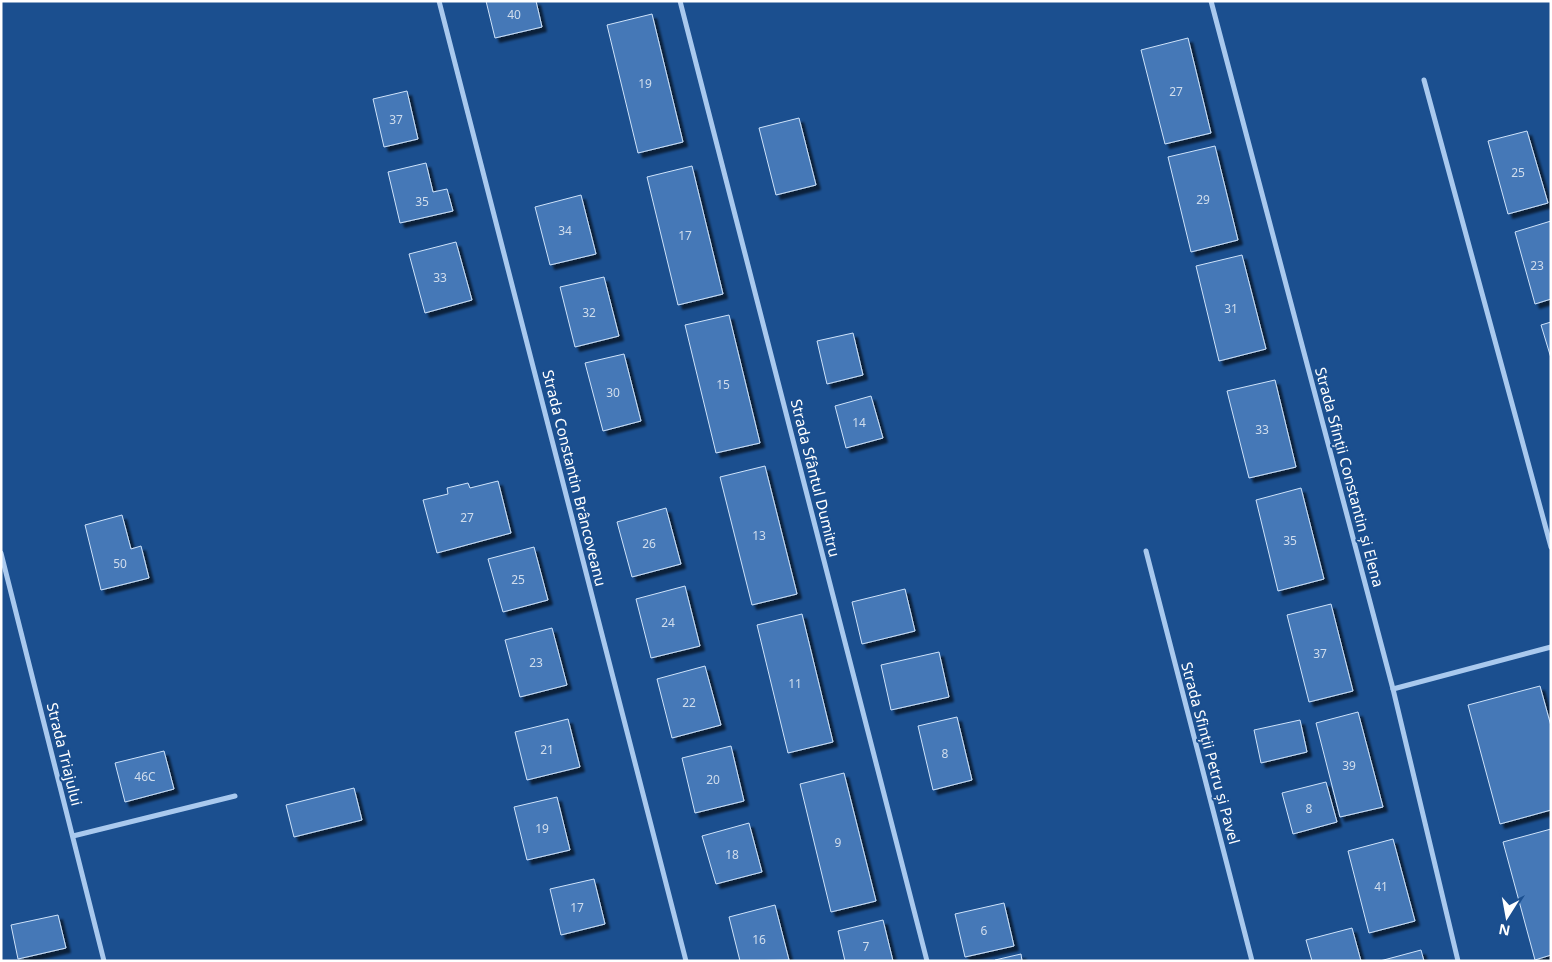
<svg xmlns="http://www.w3.org/2000/svg" width="1552" height="962" font-family="'Noto Sans',sans-serif">
<style>
.building{fill:#4478b7;stroke:#cfe3fa;filter:url(#shadow)}
.lines{fill:none;stroke-linecap:round;stroke-linejoin:round}
.minor{stroke:#a9c9ee;stroke-width:5}
.labels{text-anchor:middle;dominant-baseline:central;stroke-width:4;stroke-linejoin:round;paint-order:stroke}
.number-label{font-size:12px;fill:#d0dded}
.street-label{font-size:15px;fill:#fff;stroke:#1b4f8f}
</style>
<defs>
<filter id="shadow"><feDropShadow dx="4.5" dy="4.5" stdDeviation="1" flood-color="#0009"/></filter>
</defs>
<rect width="100%" height="100%" fill="#1b4f8f"/>
<g class="building">
<path d="M486,1H536L542,27L495,38Z"/>
<path d="M652,14L683,142L638,153L607,25Z"/>
<path d="M1188,38L1211,133L1165,144L1141,50Z"/>
<path d="M407,91L418,139L384,147L373,99Z"/>
<path d="M799,118L816,185L776,195L759,128Z"/>
<path d="M1527,131L1548,203L1508,214L1488,141Z"/>
<path d="M1215,146L1238,240L1191,252L1168,157Z"/>
<path d="M426,163L433,192L447,189L453,211L400,223L388,172Z"/>
<path d="M692,166L723,294L678,305L647,177Z"/>
<path d="M581,195L596,254L550,265L535,207Z"/>
<path d="M1551,221V299L1535,304L1515,232Z"/>
<path d="M456,242L472,300L425,313L409,254Z"/>
<path d="M1242,255L1266,349L1219,361L1196,266Z"/>
<path d="M604,277L619,336L575,347L560,287Z"/>
<path d="M729,315L760,443L716,453L685,325Z"/>
<path d="M1551,322V358L1541,325Z"/>
<path d="M853,333L863,375L827,384L817,341Z"/>
<path d="M624,354L641,421L603,431L585,363Z"/>
<path d="M1275,380L1296,467L1249,478L1227,391Z"/>
<path d="M871,396L883,438L846,448L835,406Z"/>
<path d="M765,466L797,594L752,605L720,477Z"/>
<path d="M498,481L511,533L437,553L423,500L448,494L447,488L468,483L470,488Z"/>
<path d="M1301,488L1324,579L1278,591L1256,500Z"/>
<path d="M666,508L681,564L632,577L617,522Z"/>
<path d="M122,515L131,549L141,546L149,578L101,590L85,525Z"/>
<path d="M534,547L548,600L503,612L488,559Z"/>
<path d="M685,586L700,646L651,658L636,599Z"/>
<path d="M905,589L915,631L862,644L852,602Z"/>
<path d="M1331,604L1353,691L1309,702L1287,615Z"/>
<path d="M802,614L833,742L788,753L757,625Z"/>
<path d="M552,628L567,685L520,697L505,640Z"/>
<path d="M939,652L949,697L891,710L881,665Z"/>
<path d="M705,666L721,725L672,738L657,679Z"/>
<path d="M1540,686L1551,726V810L1500,824L1468,705Z"/>
<path d="M1358,712L1383,807L1340,817L1316,723Z"/>
<path d="M957,717L972,780L933,790L918,726Z"/>
<path d="M568,719L580,767L527,780L515,732Z"/>
<path d="M1300,720L1307,752L1261,763L1254,730Z"/>
<path d="M731,746L744,801L695,813L682,758Z"/>
<path d="M164,751L174,789L125,802L115,763Z"/>
<path d="M844,773L876,901L831,912L800,784Z"/>
<path d="M1326,782L1337,822L1293,834L1282,793Z"/>
<path d="M354,788L362,820L294,837L286,805Z"/>
<path d="M557,797L570,850L527,860L514,807Z"/>
<path d="M749,823L762,872L716,884L702,836Z"/>
<path d="M1551,829V955L1535,960L1503,842Z"/>
<path d="M1393,839L1415,921L1369,933L1348,851Z"/>
<path d="M594,879L605,924L561,935L550,889Z"/>
<path d="M1004,903L1014,946L965,957L955,914Z"/>
<path d="M775,905L789,960L740,961L729,917Z"/>
<path d="M58,915L66,948L18,959L11,925Z"/>
<path d="M883,920L893,961H845L838,931Z"/>
<path d="M1352,928L1361,961H1312L1306,940Z"/>
<path d="M1421,950L1424,961H1380Z"/>
<path d="M1021,954L1022,961H996L995,960Z"/>
</g>
<g class="lines">
<g class="minor">
<path d="M439,1L686,961"/>
<path d="M680,1L927,961"/>
<path d="M1211,1L1393,689L1458,961"/>
<path d="M1424,80L1551,547"/>
<path d="M1146,551L1252,961"/>
<path d="M1,553L104,961"/>
<path d="M1393,689L1551,647"/>
<path d="M73,836L235,796"/>
</g>
</g>
<g class="labels">
<g class="number-label">
<text x="514" y="14">40</text>
<text x="645" y="83">19</text>
<text x="1176" y="91">27</text>
<text x="396" y="119">37</text>
<text x="1518" y="172">25</text>
<text x="1203" y="199">29</text>
<text x="422" y="201">35</text>
<text x="565" y="230">34</text>
<text x="685" y="235">17</text>
<text x="1537" y="265">23</text>
<text x="440" y="277">33</text>
<text x="1231" y="308">31</text>
<text x="589" y="312">32</text>
<text x="723" y="384">15</text>
<text x="613" y="392">30</text>
<text x="859" y="422">14</text>
<text x="1262" y="429">33</text>
<text x="467" y="517">27</text>
<text x="759" y="535">13</text>
<text x="1290" y="540">35</text>
<text x="649" y="543">26</text>
<text x="120" y="563">50</text>
<text x="518" y="579">25</text>
<text x="668" y="622">24</text>
<text x="1320" y="653">37</text>
<text x="536" y="662">23</text>
<text x="795" y="683">11</text>
<text x="689" y="702">22</text>
<text x="547" y="749">21</text>
<text x="945" y="753">8</text>
<text x="1349" y="765">39</text>
<text x="145" y="776">46C</text>
<text x="713" y="779">20</text>
<text x="1309" y="808">8</text>
<text x="542" y="828">19</text>
<text x="838" y="842">9</text>
<text x="732" y="854">18</text>
<text x="1381" y="886">41</text>
<text x="577" y="907">17</text>
<text x="984" y="930">6</text>
<text x="759" y="939">16</text>
<text x="866" y="946">7</text>
</g>
<g class="street-label">
<text transform="translate(1350 477) rotate(75)">Strada Sfinții Constantin și Elena</text>
<text transform="translate(575 478) rotate(76)">Strada Constantin Brâncoveanu</text>
<text transform="translate(816 478) rotate(76)">Strada Sfântul Dumitru</text>
<text transform="translate(1211 753) rotate(75)">Strada Sfinții Petru și Pavel</text>
<text transform="translate(65 754) rotate(76)">Strada Triajului</text>
</g>
</g>
<rect width="1552" height="962" fill="none" stroke="#ffffff" stroke-width="5"/>
<g transform="translate(1507 917) rotate(191)" stroke="#1b4f8f" stroke-width="4" paint-order="stroke">
<path d="M0-4L9 19L0 12L-9 19Z" fill="#ffffff"/>
<text y="-8" font-size="14" font-weight="bold" text-anchor="middle" fill="#ffffff">N</text>
</g>
</svg>
